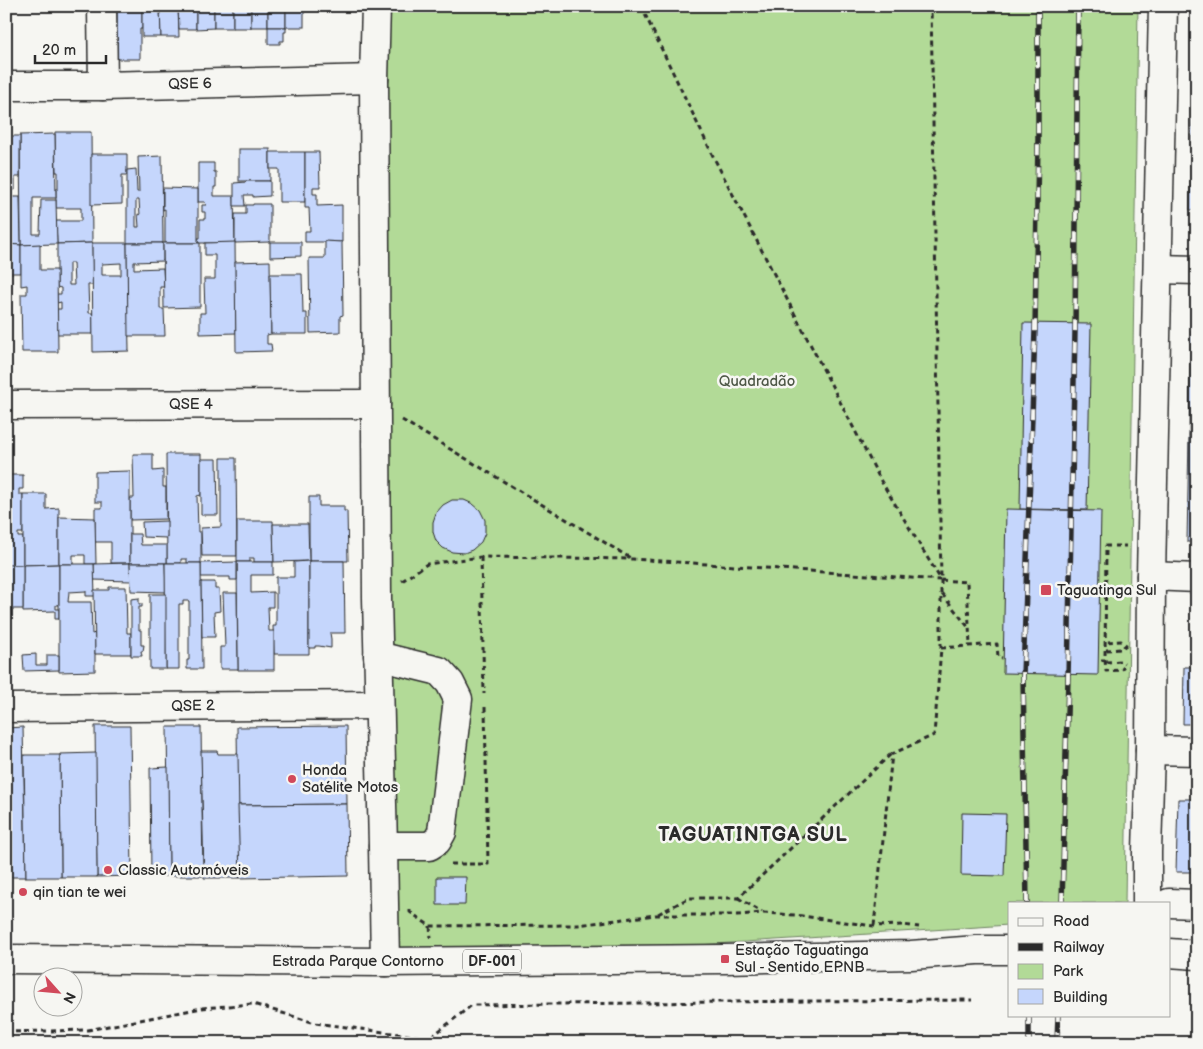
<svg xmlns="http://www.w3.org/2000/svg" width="1203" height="1049" font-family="'Balsamiq Sans',sans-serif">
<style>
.green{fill:#b2da97;stroke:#6e8261}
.building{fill:#c5d6fc;stroke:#2b2b2b;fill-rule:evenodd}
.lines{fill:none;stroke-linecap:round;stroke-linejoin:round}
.minor-casing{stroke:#2b2b2b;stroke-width:31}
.highway-casing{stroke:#2b2b2b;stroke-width:31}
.path{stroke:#2b2b2b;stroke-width:3;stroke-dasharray:5 4;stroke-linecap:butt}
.minor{stroke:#f6f6f2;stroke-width:28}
.highway{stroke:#f6f6f2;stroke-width:28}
.rail-casing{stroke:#2b2b2b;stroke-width:5.5}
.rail{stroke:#f6f6f2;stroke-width:4;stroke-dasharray:11;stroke-linecap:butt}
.poi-dot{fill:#d1495b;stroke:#f6f6f2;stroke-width:2}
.labels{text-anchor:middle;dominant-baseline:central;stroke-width:5;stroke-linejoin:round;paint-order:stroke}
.shield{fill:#f6f6f2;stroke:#686867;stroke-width:1}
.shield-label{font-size:14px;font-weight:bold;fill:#2b2b2b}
.street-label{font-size:15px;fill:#2b2b2b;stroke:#f6f6f2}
.park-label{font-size:15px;fill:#4d5746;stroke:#f6f6f2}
.poi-label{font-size:15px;fill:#2b2b2b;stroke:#f6f6f2;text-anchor:start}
.district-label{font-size:20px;font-weight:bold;letter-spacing:1px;fill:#2b2b2b;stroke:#f6f6f2}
</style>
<rect width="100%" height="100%" fill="#f6f6f2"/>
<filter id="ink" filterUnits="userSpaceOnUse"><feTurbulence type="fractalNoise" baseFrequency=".02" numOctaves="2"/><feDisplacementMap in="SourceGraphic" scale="10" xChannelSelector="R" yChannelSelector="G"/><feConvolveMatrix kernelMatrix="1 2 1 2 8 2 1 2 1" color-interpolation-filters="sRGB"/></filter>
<g filter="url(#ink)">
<path class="green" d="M379,6H1138L1125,903H1009V925L433,962H385Z"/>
<g class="building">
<path d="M117,6H142V29H140V59H117Z"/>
<path d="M142,6H160L161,37H142Z"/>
<path d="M160,6H178L179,37H161Z"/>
<path d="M178,6H196V29H179Z"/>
<path d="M196,6H214V28L196,29Z"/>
<rect x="214" y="6" width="19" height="22"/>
<rect x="233" y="6" width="18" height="22"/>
<rect x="251" y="6" width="17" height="21"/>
<rect x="268" y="6" width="18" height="21"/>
<rect x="286" y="6" width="18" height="21"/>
<path d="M1196,6H1197V65H1195Z"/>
<path d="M268,27H286V32H284V41H280V44H268Z"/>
<rect x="1192" y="89" width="5" height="18"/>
<path d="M1192,107H1197V210H1190Z"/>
<path d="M55,132H91L92,243L57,244L56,221H81V208H56V189H58V172H56Z"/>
<path d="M55,134L56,198H33V234H40L41,200H56L57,244L21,245L20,135Z"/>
<path d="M6,136H20V177H15V190H6Z"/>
<rect x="239" y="149" width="31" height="32"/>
<path d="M270,152H305V202H279V169H270Z"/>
<path d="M305,152H319L320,187H313V194H317V206L342,205V242H305V231H310L309,208H305Z"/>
<path d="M91,154H127V175H122V204L91,205Z"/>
<path d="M162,156L163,243H127V170L136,169L137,192H139L138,157ZM136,200H139L140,215L138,214L139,227H136Z"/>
<path d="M198,163H214V172H216V187H214V196H234L235,243H198V238H200V219H205V212H202V205H206L205,202H198Z"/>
<path d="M246,181H270V196L253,197V195H244L245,206H234V183L246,182Z"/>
<path d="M163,188L198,189V243H165V209L163,210Z"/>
<path d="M10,197H20L21,245L6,244V200H9Z"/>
<path d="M253,204H270V242L235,243V214H246V205H253Z"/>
<path d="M325,241L342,242L343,315L340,316V332L310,333L309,258H325Z"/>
<path d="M235,242L236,333L200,334V313H205L204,279H215V255H205V243Z"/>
<path d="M270,242H301V256L270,257Z"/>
<path d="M92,243L93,285H88L89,313H93V334H57V309H61V302L57,303V294H61V288L57,287V244ZM69,263H73L74,285H69Z"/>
<path d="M92,243H127L129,351L93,352ZM121,263V275H102V264Z"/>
<path d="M127,243H163V261L134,262V269L163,268L164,287H160V309H164L165,336H128Z"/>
<path d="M163,243H200V307L164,308Z"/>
<path d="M6,244L21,245V273H6Z"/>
<path d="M40,244V270H57L58,352H22L21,294H27V285L21,286V245Z"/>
<path d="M270,261L271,334L267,335V344H271L272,351L236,352L235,262Z"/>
<path d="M270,274H302L303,313H307V334H271Z"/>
<path d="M6,288H9L10,327H6Z"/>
<path d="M1023,323L1091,324L1087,510L1020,509Z"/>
<path d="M1191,330H1197V435H1189Z"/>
<path d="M1189,435H1197V542H1187Z"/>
<path d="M133,454H153V471L163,470V487H166V519L130,520V498H134Z"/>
<path d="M166,454H201V495L197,496L198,532H201V563H187V559H181V563H167Z"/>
<path d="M221,458H236L237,556H202L201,528L221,527Z"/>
<path d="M201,459H217L218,515H201Z"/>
<path d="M130,471V563H111V542H95V508H102V502H95V472Z"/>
<path d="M6,475H23V489H19V494H23V533H18V537H23V565H6V523H8V521H6Z"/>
<path d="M23,494H46V509L59,508V564L23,565Z"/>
<path d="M309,497H319V506H344V511H347L348,561H309Z"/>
<path d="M452,500H464L473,504L480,510L485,520V533L481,542L472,550L464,553L452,552L443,548L436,541L433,532V522L436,513L443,505Z"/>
<path d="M1006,509L1101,511L1098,675L1003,673Z"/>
<path d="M59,517L95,518L96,564H85V555H73V564H59Z"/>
<path d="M167,521V538L143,537L142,522Z"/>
<path d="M237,521H273L274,562H254V558H250V562H237Z"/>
<path d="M273,524H308L309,561L274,562Z"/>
<path d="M130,534H140L141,545H167V563H130Z"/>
<path d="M309,561V654H274L273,626H276V577H294V562Z"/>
<path d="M309,561H344L345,633H330L331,639V648L319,646H315V648H309Z"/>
<path d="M237,562H273V575H251V593L273,592V607H268L269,631H274V670H238Z"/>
<path d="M237,562V580H230V577H201V563Z"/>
<path d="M130,563L131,581L94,580V564Z"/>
<path d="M130,563H165L166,592L131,591Z"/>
<path d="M165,563H201L202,669H187V660H189V601H183V604H179V669H166Z"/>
<path d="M59,564V605H56V609H59V619H55V611L23,612V565Z"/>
<path d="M59,564H94L95,596H86V591L69,592L68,602H91L92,634L95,633V671L59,672Z"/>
<rect x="6" y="565" width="17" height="44"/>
<path d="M201,582H215V589H219L220,611L214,612L215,637H202Z"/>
<path d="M109,587H126L127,633H131V654H95L94,590H109Z"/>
<path d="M223,593H237L238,669H220V647H225Z"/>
<rect x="150" y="594" width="16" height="75"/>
<path d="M139,598V604H142V607H139V630H141V645H144L143,651H141L142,656H131V599Z"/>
<path d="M36,654V665H47V655H59V670L24,671L23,655Z"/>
<path d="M1184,667H1197V718H1195V724H1183Z"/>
<path d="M95,726H130L132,876L97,877Z"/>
<path d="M346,726L347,804L238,805L237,727Z"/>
<path d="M23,727L26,877H6V728Z"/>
<path d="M167,727H201L203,876H169Z"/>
<path d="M201,751H217L218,754H238L240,878H204Z"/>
<path d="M96,753L97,877H61L60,754Z"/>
<path d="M24,755H60L61,877H26Z"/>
<path d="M168,767L169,876H151L150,768Z"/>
<path d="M1178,799H1197V872H1176Z"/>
<path d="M347,804L348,876L240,878L238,805Z"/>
<path d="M962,813L1006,814L1004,876L961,875Z"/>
<path d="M437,877H466L465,905H437Z"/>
</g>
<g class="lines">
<defs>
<g id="minor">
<path d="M102,6L103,86"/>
<path d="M376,6L374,79L377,598L383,846L385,962"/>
<path d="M6,86H103L374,79"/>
<path d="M1158,269L1197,270"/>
<path d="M6,405L376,404"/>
<path d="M1151,576L1197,578"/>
<path d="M378,656L439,671L450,683L458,699L442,832L437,841L429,846H383"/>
<path d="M6,708L379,705"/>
<path d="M1150,750L1197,751"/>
<path d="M1147,903V852L1150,750L1151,576L1163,6"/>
<path d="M1169,903L1197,904"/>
</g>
<g id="highway">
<path d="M1169,953L1197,955"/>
<path d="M6,959L385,962L725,959L911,955L977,950H1009"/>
</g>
</defs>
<use href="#minor" class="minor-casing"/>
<use href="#highway" class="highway-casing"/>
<g class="path">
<path d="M641,6L714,158L881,481L941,580V648L934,735L892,754L874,926"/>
<path d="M402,420L632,559"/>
<path d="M481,557L484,694"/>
<path d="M941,580L967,582L970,646"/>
<path d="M402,581L427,564L481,557L633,559L941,580L931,6"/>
<path d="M942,594L969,628"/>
<path d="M941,648L997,644L998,657L1002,658"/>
<path d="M1106,650L1121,649L1126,645L1121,641L1106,642"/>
<path d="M1101,660H1105L1106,546H1126"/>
<path d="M1105,660L1106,671L1121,670L1124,667"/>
<path d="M1106,662L1121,661L1124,663"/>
<path d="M451,864H488L485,707"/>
<path d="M738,898L762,912"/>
<path d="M410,910V912L430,926L578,925L655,915H737L763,913L795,915L874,926L903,925L919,927"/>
<path d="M658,914L689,898H738L891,754"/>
<path d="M430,926L431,938"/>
<path d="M6,1032L88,1030L202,1008L253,1004L315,1023L430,1038L472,1005L810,1001L972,1000"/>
</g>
<use href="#minor" class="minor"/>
<use href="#highway" class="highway"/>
<defs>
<g id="rail">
<path d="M1027,903L1023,676L1035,330L1038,139V6"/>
<path d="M1062,903L1068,678L1075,331L1078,6"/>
<path d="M1029,1015V1043"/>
<path d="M1057,1043L1058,1015"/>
</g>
</defs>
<use href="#rail" class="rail-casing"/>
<use href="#rail" class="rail"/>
</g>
</g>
<g class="poi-dot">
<rect x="1040" y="584" width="12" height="12" rx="2.5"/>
<circle cx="292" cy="779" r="5"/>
<circle cx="108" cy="870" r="5"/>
<circle cx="23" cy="892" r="5"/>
<rect x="720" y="954" width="10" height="10" rx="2.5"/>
</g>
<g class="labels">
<rect class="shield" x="463" y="949.5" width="58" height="23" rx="4"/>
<g class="shield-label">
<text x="492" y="961">DF-001</text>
</g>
<g class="street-label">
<text transform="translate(190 84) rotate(-1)">QSE 6</text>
<text x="191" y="404">QSE 4</text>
<text transform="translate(193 706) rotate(-1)">QSE 2</text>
<text x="358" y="961">Estrada Parque Contorno</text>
</g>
<g class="park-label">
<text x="757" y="381">Quadradão</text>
</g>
<g class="poi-label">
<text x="1057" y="590">Taguatinga Sul</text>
<text x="302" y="770">Honda<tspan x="302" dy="17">Satélite Motos</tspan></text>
<text x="118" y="870">Classic Automóveis</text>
<text x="33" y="892">qin tian te wei</text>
<text x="735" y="950">Estação Taguatinga<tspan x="735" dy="17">Sul - Sentido EPNB</tspan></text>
</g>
<g class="district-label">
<text x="753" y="835">TAGUATINTGA SUL</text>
</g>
</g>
<rect width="1203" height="1049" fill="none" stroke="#f6f6f2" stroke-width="25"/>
<rect x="12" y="12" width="1178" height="1024" fill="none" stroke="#2b2b2b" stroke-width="2" filter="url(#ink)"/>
<rect x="1008" y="902" width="162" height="115" fill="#f6f6f2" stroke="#a5a5a2"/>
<rect x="1018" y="918" width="25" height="8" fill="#f6f6f2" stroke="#a5a5a2"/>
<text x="1053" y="926" font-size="15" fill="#2b2b2b">Road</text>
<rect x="1018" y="943" width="25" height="8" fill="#2b2b2b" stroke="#a5a5a2"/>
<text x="1053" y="952" font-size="15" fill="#2b2b2b">Railway</text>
<rect x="1018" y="964" width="25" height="15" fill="#b2da97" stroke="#a5a5a2"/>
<text x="1053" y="976" font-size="15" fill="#2b2b2b">Park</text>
<rect x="1018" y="989" width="25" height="15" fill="#c5d6fc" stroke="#a5a5a2"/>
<text x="1053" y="1002" font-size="15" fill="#2b2b2b">Building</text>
<g transform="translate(58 992) rotate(117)"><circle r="24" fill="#f6f6f2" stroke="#a5a5a2"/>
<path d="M0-4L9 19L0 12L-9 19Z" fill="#d1495b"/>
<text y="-8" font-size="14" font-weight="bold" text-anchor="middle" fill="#2b2b2b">N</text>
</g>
<path d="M35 55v8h71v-8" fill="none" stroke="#2b2b2b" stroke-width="2.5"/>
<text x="42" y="55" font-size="15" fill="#2b2b2b" stroke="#f6f6f2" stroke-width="4" paint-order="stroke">20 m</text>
</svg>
